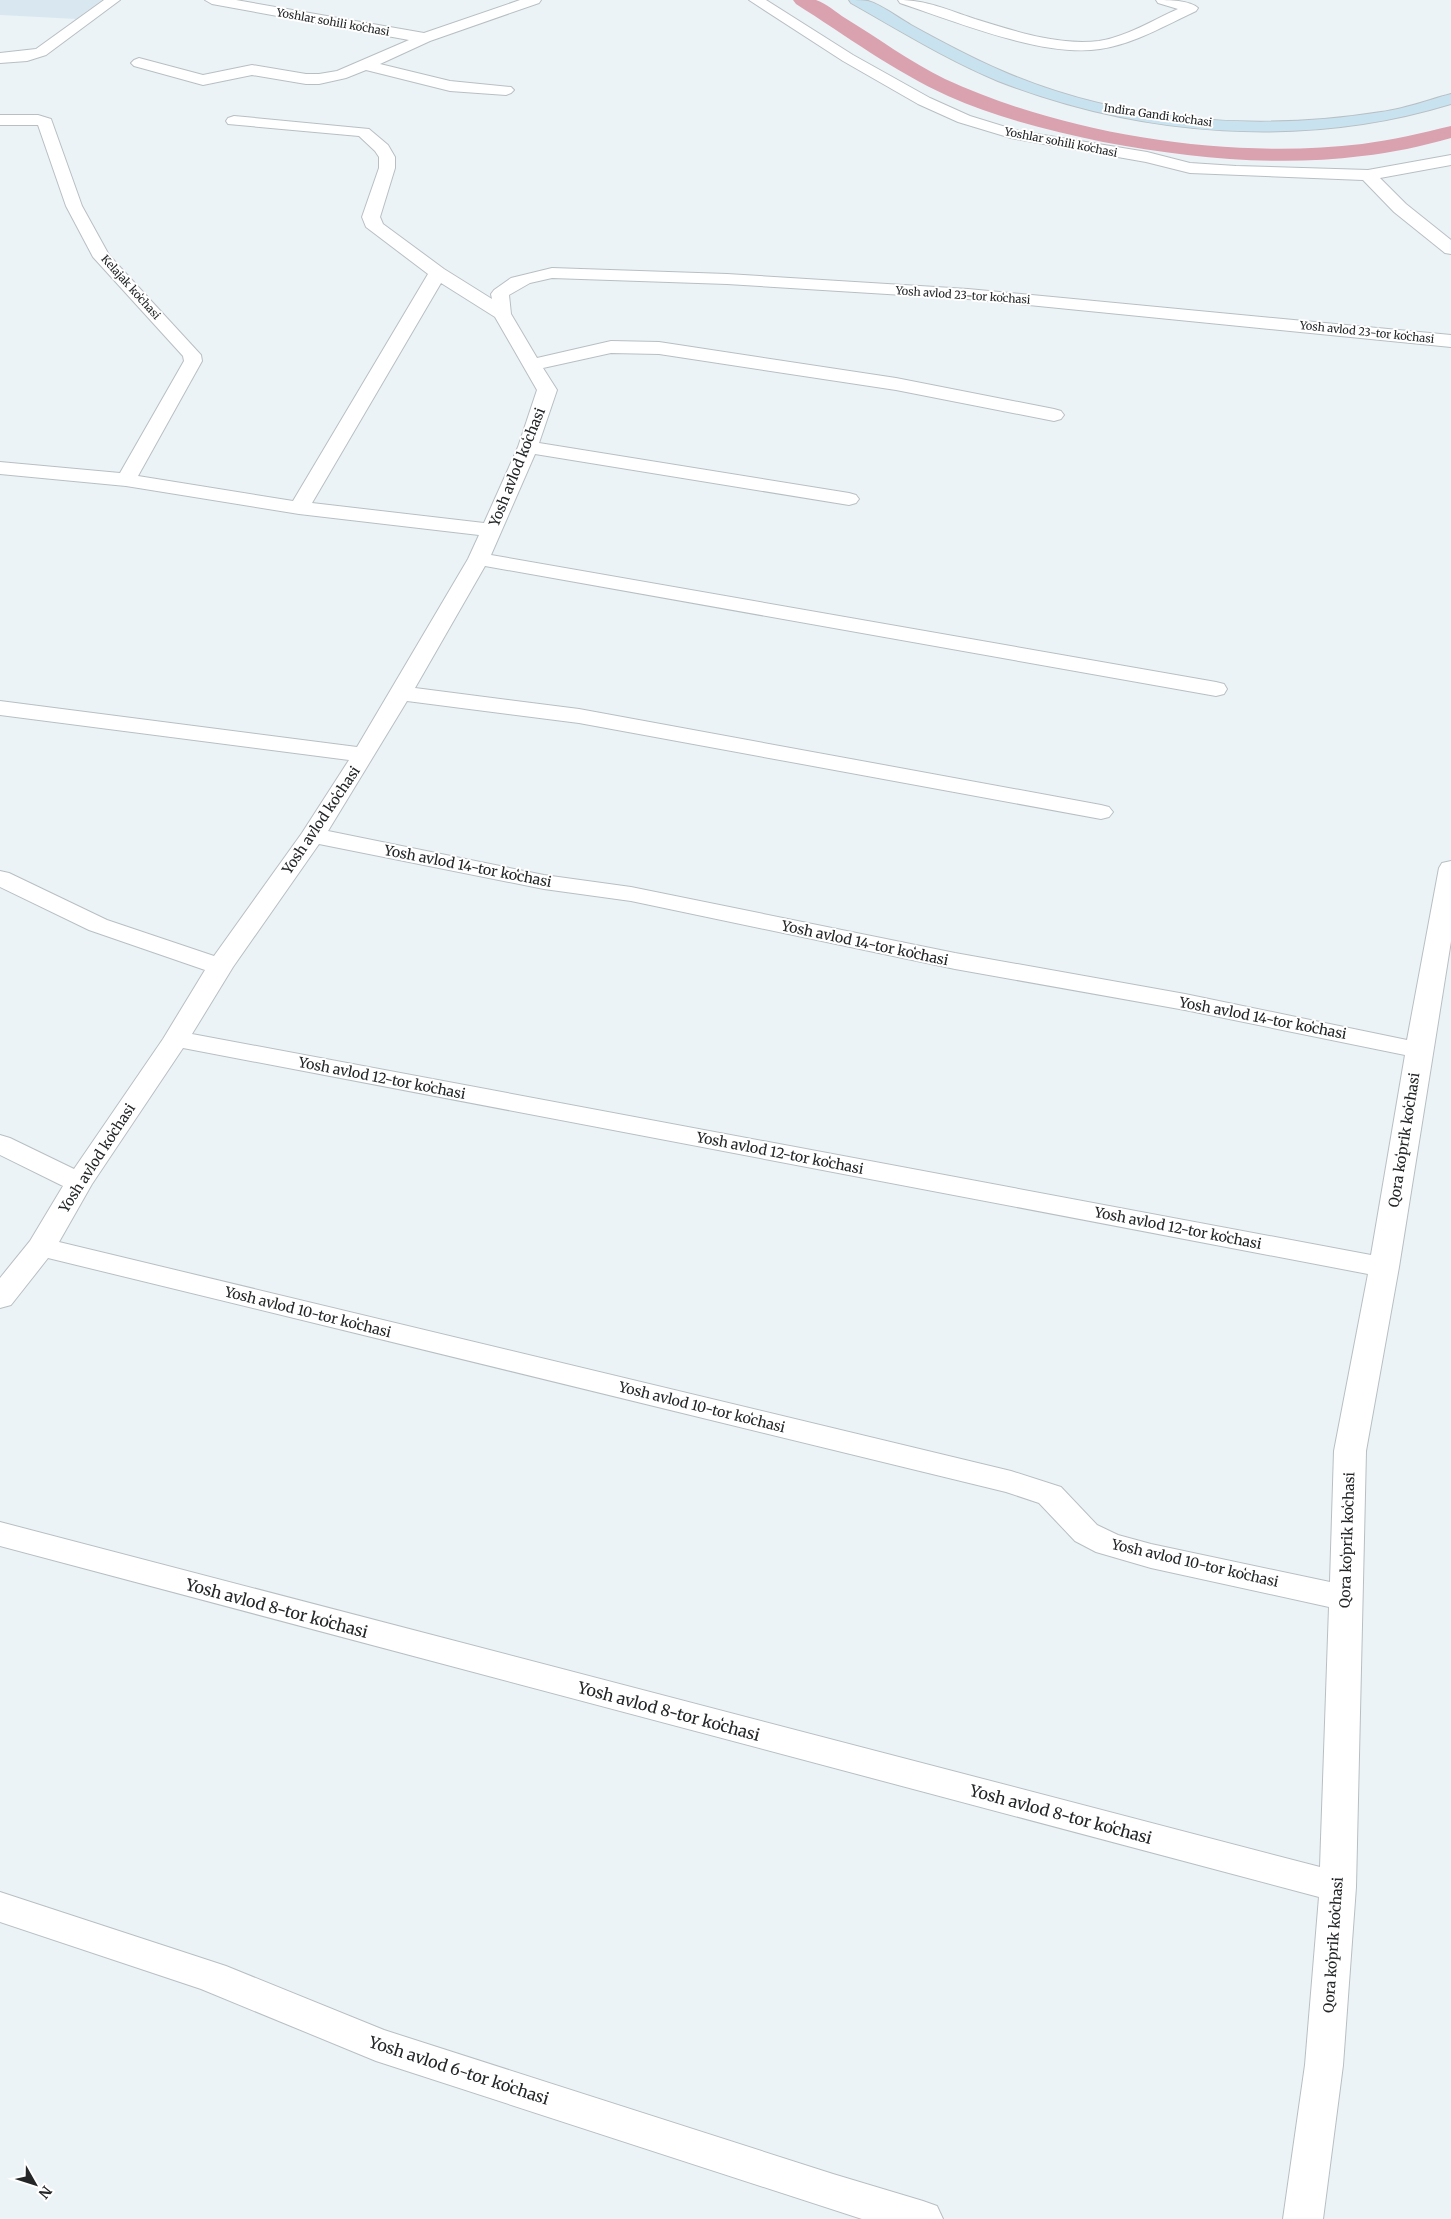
<svg xmlns="http://www.w3.org/2000/svg" width="1451" height="2219" font-family="Merriweather,serif">
<style>
.built{fill:#d9e8f0}
.lines{fill:none;stroke-linecap:round;stroke-linejoin:round}
.canal{fill:#daa1af;fill-rule:evenodd}
.street-casing{stroke:#b8bfc3;stroke-width:2}
.secondary-casing{stroke:#b8bfc3;stroke-width:2}
.street{fill:#fff;fill-rule:evenodd}
.secondary{fill:#c8e3ef;fill-rule:evenodd}
.labels{text-anchor:middle;dominant-baseline:central;stroke-width:4;stroke-linejoin:round;paint-order:stroke}
.far-street-label{font-size:11px;fill:#232527;stroke:#fff}
.street-label{font-size:14px;fill:#232527;stroke:#fff}
.near-street-label{font-size:16px;fill:#232527;stroke:#fff}
</style>
<rect width="100%" height="100%" fill="#ebf3f7"/>
<path class="built" d="M0,0H102L76,19L0,15Z"/>
<g class="lines">
<path class="canal" d="M793,0C800,0 810,0 816,0C826,3 837,13 845,18C878,38 910,62 945,79C1066,135 1229,160 1362,144C1392,140 1422,133 1451,126V138C1422,146 1392,153 1362,156C1276,167 1189,158 1103,142C1051,131 997,118 948,96C895,72 845,35 796,4Z"/>
<defs>
<g id="street">
<path d="M104,0H120L46,55L27,61L0,63V53L36,49Z"/>
<path d="M205,0H236L424,33L520,0H541L539,3L430,41L380,64L450,81L511,87L514,90L511,93L506,95L450,91L366,70L346,78L319,84H306L252,75L203,85L134,66L131,63L134,60L139,58L203,75L252,65L306,74H319L337,71L409,40L212,4Z"/>
<path d="M749,0H766L853,55L930,98L970,116L1019,131L1147,152L1190,163L1236,166L1368,170L1451,155V165L1380,178L1406,204L1451,240V254L1445,253L1394,212L1363,180L1190,173L1146,162L1011,138L958,122L918,104L843,61Z"/>
<path d="M898,0C927,0 948,10 975,19C1014,31 1058,46 1099,41C1126,37 1153,20 1178,9L1158,3L1156,0C1169,0 1189,0 1198,8L1196,11C1166,25 1134,44 1100,49C1044,58 954,21 900,3Z"/>
<path d="M0,115H38L51,119L82,206L109,255L201,355L202,361L138,476L293,501L428,274L366,227L362,217L379,168V157L375,151L359,136L228,124L226,121L228,118L234,116L369,129L388,145L395,157V168L380,217L383,224L444,269L492,299L491,294L494,290L511,278L552,268L727,274L968,289L1451,335V347L968,299L727,284L552,278L530,283L509,295L511,314L537,358L611,341L659,342L896,378L1054,409L1061,411L1064,415L1061,419L1054,421L896,390L659,354L611,353L543,368L557,390L539,443L849,493L856,495L859,499L856,503L849,505L535,454L491,555L1216,682L1224,684L1227,689L1224,694L1216,696L485,566L415,688L579,709L1101,805L1109,807L1113,812L1109,817L1101,819L579,723L407,701L328,831L544,875L631,887L955,953L1185,994L1407,1040L1439,868L1442,863L1451,861V941L1399,1267L1366,1451L1356,1887L1343,2065L1323,2219H1283L1305,2065L1319,1897L0,1546V1522L1320,1867L1329,1607L1151,1568L1096,1552L1075,1541L1039,1503L1006,1492L48,1258L11,1305L0,1308V1278L30,1241L63,1186L0,1155V1135L10,1138L74,1169L163,1039L205,970L89,930L0,887V871L9,873L107,920L214,956L302,833L349,760L0,715V701L357,747L468,559L479,535L299,514L126,486L0,474V462L120,473L184,361L183,356L93,257L66,206L38,125H0ZM441,283L495,317L537,390L518,447L484,523L312,503ZM319,844L544,889L631,901L955,969L1185,1010L1405,1055L1371,1255L192,1034L233,967ZM183,1048L1368,1274L1334,1451L1330,1582L1151,1544L1118,1535L1097,1525L1061,1487L1011,1471L59,1242L92,1184Z"/>
<path d="M0,1892L226,1966L384,2030L833,2174L923,2201L937,2206L943,2219H862L376,2061L201,1989L0,1922Z"/>
</g>
<path id="secondary" d="M849,0C854,0 862,0 868,1C882,5 897,17 911,25C940,41 970,57 1002,71C1119,122 1256,132 1381,112C1405,109 1428,100 1451,94V104C1304,149 1141,137 998,81C947,60 899,30 851,3Z"/>
</defs>
<use href="#street" class="street-casing"/>
<use href="#secondary" class="secondary-casing"/>
<use href="#street" class="street"/>
<use href="#secondary" class="secondary"/>
</g>
<g class="labels">
<g class="far-street-label">
<text transform="translate(333 22) rotate(10)">Yoshlar sohili koʻchasi</text>
<text transform="translate(1158 115) rotate(8)">Indira Gandi koʻchasi</text>
<text transform="translate(1061 142) rotate(11)">Yoshlar sohili koʻchasi</text>
<text transform="translate(131 287) rotate(48)">Kelajak koʻchasi</text>
<text transform="translate(963 295) rotate(4)">Yosh avlod 23-tor koʻchasi</text>
<text transform="translate(1367 332) rotate(6)">Yosh avlod 23-tor koʻchasi</text>
</g>
<g class="street-label">
<text transform="translate(517 467) rotate(-68)">Yosh avlod koʻchasi</text>
<text transform="translate(321 820) rotate(-56)">Yosh avlod koʻchasi</text>
<text transform="translate(468 866) rotate(11)">Yosh avlod 14-tor koʻchasi</text>
<text transform="translate(865 943) rotate(12)">Yosh avlod 14-tor koʻchasi</text>
<text transform="translate(1263 1018) rotate(11)">Yosh avlod 14-tor koʻchasi</text>
<text transform="translate(382 1078) rotate(11)">Yosh avlod 12-tor koʻchasi</text>
<text transform="translate(1404 1140) rotate(-81)">Qora koʻprik koʻchasi</text>
<text transform="translate(780 1153) rotate(11)">Yosh avlod 12-tor koʻchasi</text>
<text transform="translate(97 1158) rotate(-57)">Yosh avlod koʻchasi</text>
<text transform="translate(1178 1228) rotate(11)">Yosh avlod 12-tor koʻchasi</text>
<text transform="translate(308 1312) rotate(14)">Yosh avlod 10-tor koʻchasi</text>
<text transform="translate(702 1407) rotate(14)">Yosh avlod 10-tor koʻchasi</text>
<text transform="translate(1347 1540) rotate(-88)">Qora koʻprik koʻchasi</text>
<text transform="translate(1195 1563) rotate(13)">Yosh avlod 10-tor koʻchasi</text>
<text transform="translate(1333 1945) rotate(-86)">Qora koʻprik koʻchasi</text>
</g>
<g class="near-street-label">
<text transform="translate(277 1608) rotate(15)">Yosh avlod 8-tor koʻchasi</text>
<text transform="translate(669 1711) rotate(15)">Yosh avlod 8-tor koʻchasi</text>
<text transform="translate(1061 1814) rotate(15)">Yosh avlod 8-tor koʻchasi</text>
<text transform="translate(459 2070) rotate(18)">Yosh avlod 6-tor koʻchasi</text>
</g>
</g>
<g transform="translate(35 2184) rotate(129)" stroke="#ffffff" stroke-width="4" paint-order="stroke">
<path d="M0-4L9 19L0 12L-9 19Z" fill="#232527"/>
<text y="-8" font-size="14" font-weight="bold" text-anchor="middle" fill="#232527">N</text>
</g>
</svg>
